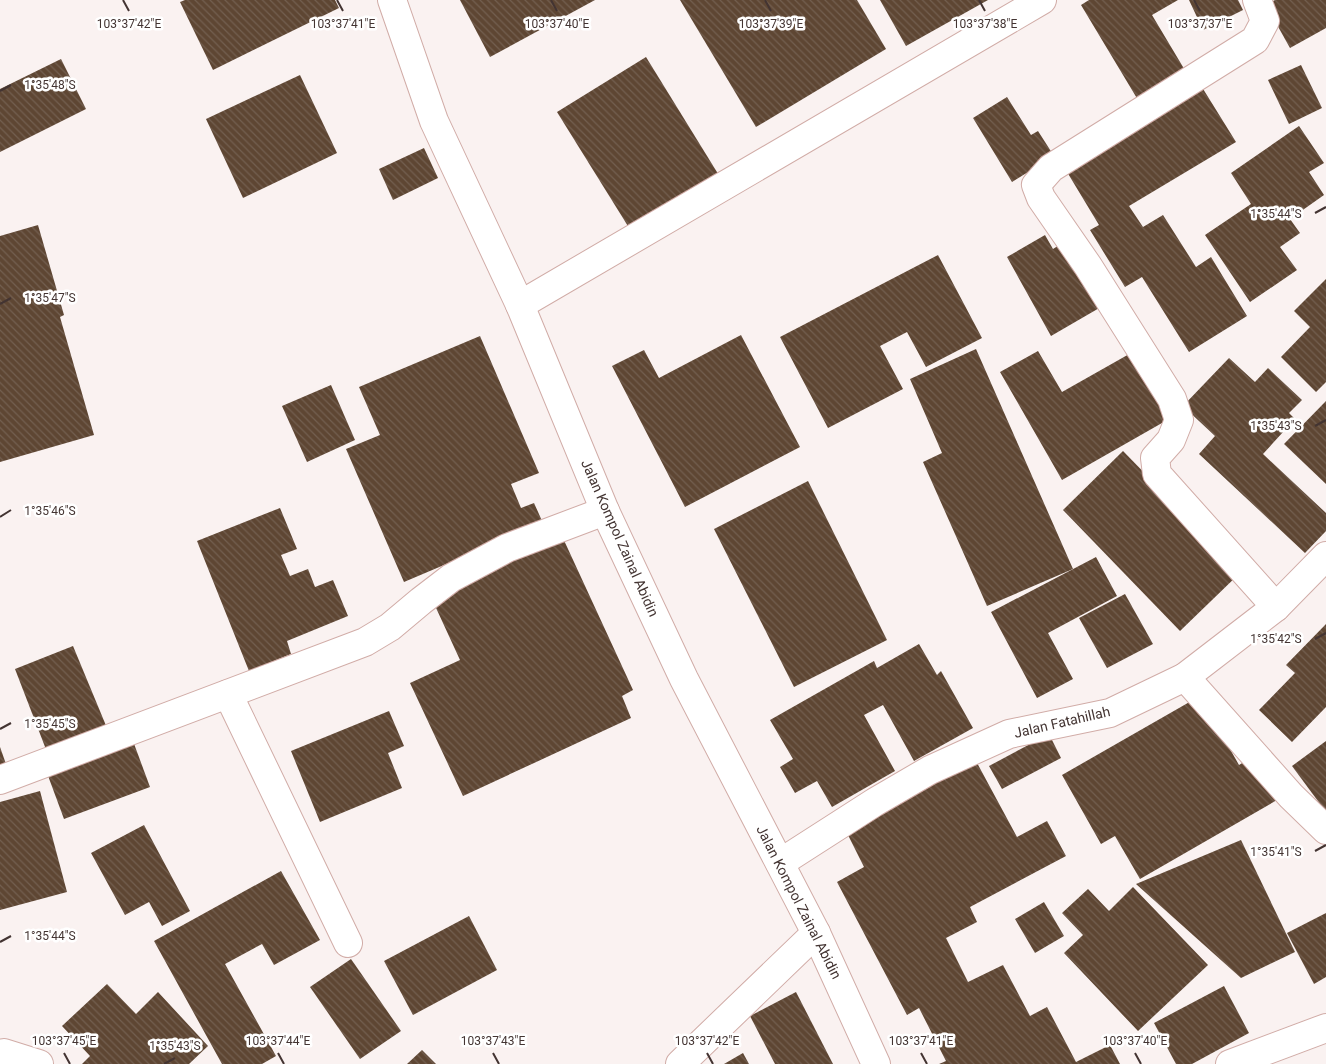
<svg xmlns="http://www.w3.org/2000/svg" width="1326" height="1064" font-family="Roboto,sans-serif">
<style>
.building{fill:url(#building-back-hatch)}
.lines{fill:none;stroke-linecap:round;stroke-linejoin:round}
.minor-casing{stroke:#d1aca7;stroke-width:30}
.tertiary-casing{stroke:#d1aca7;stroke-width:30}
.minor{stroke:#fff;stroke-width:28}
.tertiary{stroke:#fff;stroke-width:28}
.ticks{fill:none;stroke:#433432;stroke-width:2}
.labels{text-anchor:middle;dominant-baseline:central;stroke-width:5;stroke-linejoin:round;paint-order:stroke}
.street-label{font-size:14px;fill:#433432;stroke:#fff}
.ticks-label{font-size:12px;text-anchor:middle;fill:#433432;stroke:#fff;stroke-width:5;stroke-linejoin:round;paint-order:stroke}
</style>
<defs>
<pattern id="building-back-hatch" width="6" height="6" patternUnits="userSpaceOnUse" patternTransform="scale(1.25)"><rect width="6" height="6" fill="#5e4633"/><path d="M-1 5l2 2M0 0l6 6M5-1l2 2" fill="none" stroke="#735f50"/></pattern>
</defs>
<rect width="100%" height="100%" fill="#faf2f1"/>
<g class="building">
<path d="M185,0H335L339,8L213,70L180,2Z"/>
<path d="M460,0H595L490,57Z"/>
<path d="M680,0H857L886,49L756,127Z"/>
<path d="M880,0H988L906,46Z"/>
<path d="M1089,0H1178L1152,15L1186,72L1138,100L1081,5Z"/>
<path d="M1189,0H1238L1243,10L1203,30Z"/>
<path d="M1275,0H1326V28L1290,48L1266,5Z"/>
<path d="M646,57L720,177L631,231L557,112Z"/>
<path d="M61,59L86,109L0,152V89Z"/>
<path d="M1301,65L1322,108L1289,124L1268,80Z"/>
<path d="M300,75L337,153L243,198L206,119Z"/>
<path d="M1200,84L1236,142L1129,206L1143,227L1163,215L1196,267L1211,257L1247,316L1189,352L1142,277L1125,287L1090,230L1099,225L1064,167Z"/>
<path d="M1007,97L1031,135L1038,131L1054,156L1012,182L973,118Z"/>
<path d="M1299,126L1324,163L1309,172L1324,195L1290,219L1300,233L1280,247L1297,270L1250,302L1205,235L1251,204L1231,173Z"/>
<path d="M424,148L438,178L393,200L379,169Z"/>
<path d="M38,225L64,315L60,317L94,435L0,462V236Z"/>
<path d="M1045,235L1053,249L1064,242L1101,307L1051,336L1007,257Z"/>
<path d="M938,255L982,338L926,367L907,332L880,346L903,389L828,428L780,337Z"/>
<path d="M1326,279V382L1316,392L1281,357L1310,327L1294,311Z"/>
<path d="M741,335L800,447L685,507L612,366L644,350L659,378Z"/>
<path d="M480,336L539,473L511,484L521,508L534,503L543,523L404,582L346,449L380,435L359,387Z"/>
<path d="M976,349L1073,569L987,606L923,462L942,453L910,379Z"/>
<path d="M1038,351L1062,392L1131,353L1169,419L1062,480L1000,372Z"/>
<path d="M1229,358L1255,382L1268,368L1302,400L1289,413L1295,419L1263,454L1326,513V531L1305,553L1199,454L1215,436L1183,406Z"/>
<path d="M331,385L355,440L307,462L282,406Z"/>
<path d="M1326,401V484L1284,444Z"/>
<path d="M1123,451L1241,572L1180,631L1063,510Z"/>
<path d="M808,481L887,640L794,687L714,529Z"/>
<path d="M280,508L297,549L281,555L290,576L308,569L315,587L333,580L348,616L287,641L291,654L249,671L197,541Z"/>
<path d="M562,536L633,690L622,696L631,718L463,796L410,683L460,660L431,597Z"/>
<path d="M1096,557L1117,596L1048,633L1073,679L1037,698L991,612Z"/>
<path d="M1125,594L1153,644L1107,668L1079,618Z"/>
<path d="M1326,624V707L1292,742L1259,710L1295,673L1286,665Z"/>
<path d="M919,644L937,675L941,671L973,728L914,761L883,705L864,715L895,771L832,807L817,781L795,793L780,767L793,759L770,720L874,661L877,668Z"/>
<path d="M73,646L107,728L47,752L15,669Z"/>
<path d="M1200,696L1239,765L1252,757L1277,800L1140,879L1115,836L1101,844L1062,775Z"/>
<path d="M389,711L404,746L388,753L402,788L320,822L291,751Z"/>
<path d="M1049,734L1061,758L1002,789L989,766Z"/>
<path d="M133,741L150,787L64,819L47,773Z"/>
<path d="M1326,741V812L1292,766Z"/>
<path d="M0,747L6,764L0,767Z"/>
<path d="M976,761L1017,837L1047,821L1066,856L970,907L977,922L946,938L968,982L1003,965L1030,1016L1047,1007L1076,1062L1110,1045L1120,1064H939L946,1061L919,1008L907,1015L837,882L864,867L845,829Z"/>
<path d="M40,791L67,892L0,910V802Z"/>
<path d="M144,825L190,911L162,926L149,902L125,915L91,853Z"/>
<path d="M1241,840L1295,952L1241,978L1136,884Z"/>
<path d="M281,871L320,940L274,965L262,944L225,964L276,1056L262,1064H222L154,941Z"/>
<path d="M1133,887L1208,965L1138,1031L1064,953L1083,935L1062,913L1088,889L1109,911Z"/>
<path d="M1044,902L1064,936L1035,953L1015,919Z"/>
<path d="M1326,913V977L1314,984L1287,933Z"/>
<path d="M469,916L497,970L413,1015L384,961Z"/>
<path d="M351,959L401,1031L360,1059L310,987Z"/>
<path d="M107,984L136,1014L158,992L208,1046L189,1064H82L90,1056L62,1026Z"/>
<path d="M1224,986L1249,1033L1192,1064H1176L1154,1023Z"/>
<path d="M796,992L833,1064H775L750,1016Z"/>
<path d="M422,1050L436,1064H407Z"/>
<path d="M743,1053L749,1064H724Z"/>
</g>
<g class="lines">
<defs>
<g id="minor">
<path d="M1257,0L1265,21L1255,40L1051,168L1036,185L1041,198L1088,266L1172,399L1179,420L1171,440L1155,458L1157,474L1276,607"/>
<path d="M520,305L1042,0"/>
<path d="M1185,677L1291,796L1326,830"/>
<path d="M228,694L348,943"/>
<path d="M0,780L365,642L390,627L421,601L451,578L507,548L605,511"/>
<path d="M780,863L875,802L930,770L1009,734L1110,713L1185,677L1276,607L1326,556"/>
<path d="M0,1054L4,1053L39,1064"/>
<path d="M680,1064L816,933"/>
<path d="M1230,1064L1326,1028"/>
</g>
<path id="tertiary" d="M392,0L434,121L520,305L605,511L684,679L816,933L876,1064"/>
</defs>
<use href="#minor" class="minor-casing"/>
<use href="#tertiary" class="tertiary-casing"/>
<use href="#minor" class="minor"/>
<use href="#tertiary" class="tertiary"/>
</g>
<path class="ticks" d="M123,0L129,11M337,0L343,11M551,0L557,11M765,0L771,11M979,0L985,11M1194,0L1200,11M0,91L11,85M1315,213L1326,207M0,304L11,298M1315,426L1326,420M0,517L11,510M1315,639L1326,633M0,729L11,723M1315,851L1326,845M0,942L11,936M64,1053L70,1064M278,1053L284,1064M493,1053L499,1064M707,1053L713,1064M921,1053L927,1064M1135,1053L1141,1064M164,1064L175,1058"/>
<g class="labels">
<g class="street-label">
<text transform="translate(620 538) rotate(66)">Jalan Kompol Zainal Abidin</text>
<text transform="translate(1062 722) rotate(-13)">Jalan Fatahillah</text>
<text transform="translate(799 902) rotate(63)">Jalan Kompol Zainal Abidin</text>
</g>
</g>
<g class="ticks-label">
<text x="129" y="28">103°37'42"E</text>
<text x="343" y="28">103°37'41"E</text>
<text x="557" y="28">103°37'40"E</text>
<text x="771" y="28">103°37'39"E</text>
<text x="985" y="28">103°37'38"E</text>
<text x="1200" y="28">103°37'37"E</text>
<text x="50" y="89">1°35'48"S</text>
<text x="1276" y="218">1°35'44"S</text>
<text x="50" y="302">1°35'47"S</text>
<text x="1276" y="430">1°35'43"S</text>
<text x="50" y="515">1°35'46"S</text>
<text x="1276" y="643">1°35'42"S</text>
<text x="50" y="728">1°35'45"S</text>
<text x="1276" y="856">1°35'41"S</text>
<text x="50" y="940">1°35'44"S</text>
<text x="64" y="1045">103°37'45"E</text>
<text x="278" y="1045">103°37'44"E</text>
<text x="493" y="1045">103°37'43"E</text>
<text x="707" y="1045">103°37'42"E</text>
<text x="921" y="1045">103°37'41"E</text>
<text x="1135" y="1045">103°37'40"E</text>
<text x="175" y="1050">1°35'43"S</text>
</g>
</svg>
